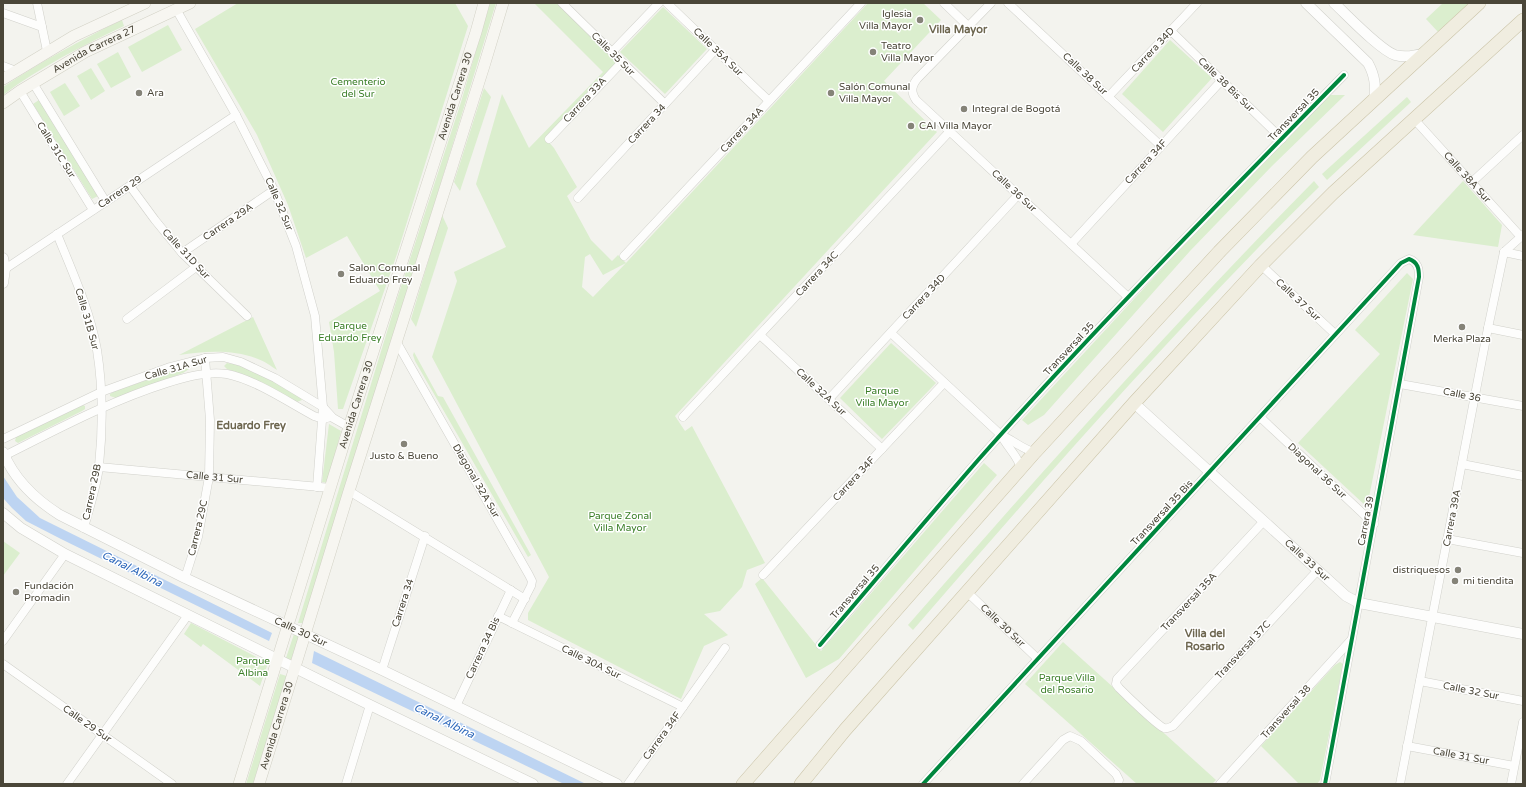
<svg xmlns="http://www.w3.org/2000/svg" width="1526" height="787" font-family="'Varela Round',sans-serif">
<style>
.green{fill:#dbeece;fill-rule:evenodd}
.water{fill:#bdd4f2}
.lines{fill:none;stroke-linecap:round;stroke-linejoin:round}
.minor-casing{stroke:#d1d1cb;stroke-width:9}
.tertiary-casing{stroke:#d1d1cb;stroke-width:11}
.secondary-casing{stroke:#d2d1c5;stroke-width:12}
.trunk-casing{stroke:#cbc4a8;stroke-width:14}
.minor{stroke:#fdfdfc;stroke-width:8}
.tertiary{stroke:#fdfdfc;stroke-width:10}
.secondary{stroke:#f7f6f1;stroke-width:11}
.trunk{stroke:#f0ede0;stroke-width:13}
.cycleway-casing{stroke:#fff;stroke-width:6}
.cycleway{stroke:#00873e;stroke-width:4}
.poi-dot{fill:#858378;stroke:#fff;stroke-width:1.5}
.labels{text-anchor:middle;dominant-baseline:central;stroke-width:3;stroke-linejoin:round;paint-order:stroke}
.poi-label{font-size:10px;fill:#4a4638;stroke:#fff;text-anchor:start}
.street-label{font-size:10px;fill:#4a4638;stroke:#fff}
.park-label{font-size:10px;fill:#3b7f28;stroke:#fff}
.neighbourhood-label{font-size:11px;font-weight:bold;fill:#6d664f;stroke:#fff}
.water-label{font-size:11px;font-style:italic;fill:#2d68bb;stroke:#fff}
</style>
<rect width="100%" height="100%" fill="#f3f3ee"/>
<g class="green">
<path d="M238,3H455L468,26L397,254L343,409H338L334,352L329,322L380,291L347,236L306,258L288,205L257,135L195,29Z"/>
<path d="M490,3H496L423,241L303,623H298L397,299L461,102Z"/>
<path d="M534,3H557L618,62L546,139L554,148L577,187L567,196L591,240L612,261L618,255L626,263L868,3H923L941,20L884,81L937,132L675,416L685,431L692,426L765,563L747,570L742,587L720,611L704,614L728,635L704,646L681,699L528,620V613L549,577L432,357L457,281L454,272L506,247L476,184L502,94L529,148L603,72ZM590,254L603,275L626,263L593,297L582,287L585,257Z"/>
<path d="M1443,3H1474L1440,34L1426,19Z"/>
<path d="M663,7L707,49L665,94L620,52Z"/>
<path d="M122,20L124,26C82,46 40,67 3,95V87C41,62 80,40 122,20Z"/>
<path d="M168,25L182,50L142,72L128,47Z"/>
<path d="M1170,40L1212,78L1163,132L1122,94Z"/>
<path d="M118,52L131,77L111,88L97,64Z"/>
<path d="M91,68L105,91L91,100L77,76Z"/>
<path d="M65,83L80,106L64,116L50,92Z"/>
<path d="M484,88L491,97L460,191L454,182Z"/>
<path d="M1330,95H1345L1272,166L1190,251L1044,415L1028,425L1022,420L1209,218Z"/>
<path d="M1407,97L1411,102L1327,180L1322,174Z"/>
<path d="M39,100L98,196L92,199L33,104Z"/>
<path d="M1314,181L1319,187C1176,327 1045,478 913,630L908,625C1040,474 1173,324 1314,181Z"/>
<path d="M1463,181L1502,225L1498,247L1413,235Z"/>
<path d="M442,215L448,228L416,327L411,319Z"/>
<path d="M1407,273L1413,279L1367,507L1298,443L1380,354L1355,330Z"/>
<path d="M253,317L277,370C271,366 264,361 258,359C233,349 205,351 179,355Z"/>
<path d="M891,343L936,383L882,439L840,398Z"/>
<path d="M414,352L438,396L443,397L531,555L528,557L415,361L413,355Z"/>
<path d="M227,363C248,365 281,386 300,397L302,400L297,402L251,378L227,369L224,366Z"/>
<path d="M182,368L189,369L183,373L116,398L110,396V394L115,391Z"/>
<path d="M83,405L85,406V409L82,411L18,443L15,441L16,437Z"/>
<path d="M329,424L341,431L328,483L322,482Z"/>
<path d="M984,463L997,475L839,659L806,678L755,584L762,578L821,651Z"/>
<path d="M3,541L20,553L3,576Z"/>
<path d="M191,623L268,663L260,686L203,644L201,647L184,634Z"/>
<path d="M294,634L299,636L291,660L286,658Z"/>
<path d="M1063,642L1216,780L1212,784H1137L1025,684Z"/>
<path d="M1340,662L1343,664L1320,780L1317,784H1299L1261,746L1335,665Z"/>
<path d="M280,674L287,676L253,784H246Z"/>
</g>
<g class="water">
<path d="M3,476L17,497L40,518L272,633L269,641L61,539L26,521L12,508L3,498Z"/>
<path d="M314,651L586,784H564L312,663Z"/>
</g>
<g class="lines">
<defs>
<g id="minor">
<path d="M37,3L47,51"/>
<path d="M562,3L665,104"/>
<path d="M667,3L769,101"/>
<path d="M944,3L969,27"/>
<path d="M991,3L917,79C911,87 911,92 916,100L1128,297"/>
<path d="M1008,3L1161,146"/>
<path d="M176,9L236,115L274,190L296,246L315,316L323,407L317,487"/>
<path d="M3,13L42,27"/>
<path d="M1171,31L1282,139"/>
<path d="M612,52L659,3"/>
<path d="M3,66L16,71"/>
<path d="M33,83L106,202"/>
<path d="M20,91L93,210"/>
<path d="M1108,97L1197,3"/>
<path id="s1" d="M1414,119L1521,237"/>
<path d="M549,139L622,62"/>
<path d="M1472,182L1523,135"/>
<path d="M130,186L155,220L182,253L247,316"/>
<path d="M578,198L715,50"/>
<path d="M57,234C72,271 90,310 97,350C103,388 103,427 99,466C97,486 89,508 84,528"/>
<path d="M1071,244L1222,80"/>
<path d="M1504,252L1523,235"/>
<path d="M1504,252L1523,256"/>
<path d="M182,253L274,190"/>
<path d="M624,256L861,3"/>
<path d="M1261,265L1335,334"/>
<path d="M5,269L236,115"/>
<path d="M127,319L196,267"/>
<path d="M1488,328L1523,335"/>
<path d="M891,333L1001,435C1007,447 1019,457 1021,469"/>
<path d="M760,335L882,449"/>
<path d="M396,341L529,575L532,581L531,586L512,623"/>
<path d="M1400,384L1523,406"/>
<path d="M829,399L1018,195"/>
<path d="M683,417L950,131"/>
<path d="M1260,417L1374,524"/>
<path d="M1001,435C1013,440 1025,451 1035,452"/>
<path d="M3,439L101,392L170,367L205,358L223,357L241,362L275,378L323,407L333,418L349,427"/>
<path d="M4,456C58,429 110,401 167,383C186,377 207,371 227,374C256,380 288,402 314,416L323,419L327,418"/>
<path d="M1462,464L1523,476"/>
<path id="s2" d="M99,467L331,488"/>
<path d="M349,491L525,599"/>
<path d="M1264,521L1117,679L1116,684L1119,688C1126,695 1158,726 1164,728C1168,729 1170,727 1173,726L1318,570"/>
<path d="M1447,539L1523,553"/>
<path d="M763,575L944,383"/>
<path d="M185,578L198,537L209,477L210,420L205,358"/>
<path id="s3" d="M967,592L1038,659"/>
<path d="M498,616L683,707"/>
<path d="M3,641L65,554"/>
<path d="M820,645C873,583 925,521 979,459C1096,327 1221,201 1344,75"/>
<path d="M3,664L172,784"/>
<path d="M382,670L425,536"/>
<path d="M1420,681L1523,701"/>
<path d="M456,706L511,590"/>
<path id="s4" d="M1407,746L1514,766"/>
<path d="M67,784L188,615"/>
<path d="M346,784L370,705"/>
<path d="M628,784L725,648"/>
<path d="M923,784L1401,263L1409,259C1418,262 1419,269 1419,277L1325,784"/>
<path d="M1023,784L1063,740L1070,736L1081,741L1116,774L1119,780L1118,784"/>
<path d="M1220,784L1351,640"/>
<path d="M1400,784L1488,328L1504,252"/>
<path d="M1511,784L1523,722"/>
</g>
<g id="tertiary">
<path d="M1306,3L1368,63C1375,76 1376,86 1374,100"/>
<path d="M1334,3C1347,15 1380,50 1395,55C1405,58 1415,56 1425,53"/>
<path d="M3,258L5,269L3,283"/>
<path id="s5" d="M1134,403L1346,596L1359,603L1523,634"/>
<path id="s6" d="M3,452C14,479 36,500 60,515L185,578L382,670L617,784"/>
<path d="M3,513L21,528L65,554L370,705L533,784"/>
</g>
<g id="secondary">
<path d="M3,79L74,36L145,3"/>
<path id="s7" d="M3,103L20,91L85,52L190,3"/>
<path id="s8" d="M239,784L349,427L476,32L484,3"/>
<path id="s9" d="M259,784L349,491L484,66L503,3"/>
</g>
<g id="trunk">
<path d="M743,784L1035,452L1219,252L1312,157L1479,3"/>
<path d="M801,784L845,730L1134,403L1261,265L1333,193L1523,20"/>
</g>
</defs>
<use href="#minor" class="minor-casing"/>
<use href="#tertiary" class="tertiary-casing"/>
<use href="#secondary" class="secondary-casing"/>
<use href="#trunk" class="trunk-casing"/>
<use href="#minor" class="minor"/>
<use href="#tertiary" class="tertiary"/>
<use href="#secondary" class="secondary"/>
<use href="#trunk" class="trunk"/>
<defs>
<g id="cycleway">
<path d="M820,645C873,583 925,521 979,459C1096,327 1221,201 1344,75"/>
<path d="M923,784L1401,263L1409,259C1418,262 1419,269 1419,277L1325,784"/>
</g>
</defs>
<use href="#cycleway" class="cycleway-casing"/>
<use href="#cycleway" class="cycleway"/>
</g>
<g class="poi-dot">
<circle cx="920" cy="20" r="4"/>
<circle cx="873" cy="52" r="4"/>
<circle cx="139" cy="93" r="4"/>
<circle cx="831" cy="93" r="4"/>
<circle cx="964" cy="109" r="4"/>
<circle cx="911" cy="126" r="4"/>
<circle cx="341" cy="274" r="4"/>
<circle cx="1462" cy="327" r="4"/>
<circle cx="404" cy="444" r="4"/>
<circle cx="1458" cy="570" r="4"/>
<circle cx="1455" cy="581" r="4"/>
<circle cx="16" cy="592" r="4"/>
</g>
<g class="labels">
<g class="poi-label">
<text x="912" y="14" text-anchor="end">Iglesia<tspan x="912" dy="12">Villa Mayor</tspan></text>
<text x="881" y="46">Teatro<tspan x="881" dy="12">Villa Mayor</tspan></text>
<text x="839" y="87">Salón Comunal<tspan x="839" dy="12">Villa Mayor</tspan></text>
<text x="147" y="93">Ara</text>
<text x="972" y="109">Integral de Bogotá</text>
<text x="919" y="126">CAI Villa Mayor</text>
<text x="349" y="268">Salon Comunal<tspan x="349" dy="12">Eduardo Frey</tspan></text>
<text x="1462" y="339" text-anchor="middle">Merka Plaza</text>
<text x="404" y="456" text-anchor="middle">Justo &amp; Bueno</text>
<text x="1450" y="570" text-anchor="end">distriquesos</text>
<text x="1463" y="581">mi tiendita</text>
<text x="24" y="586">Fundación<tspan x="24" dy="12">Promadin</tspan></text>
</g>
<g class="street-label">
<text stroke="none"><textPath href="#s7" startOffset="106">Avenida Carrera 27</textPath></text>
<text transform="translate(1153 50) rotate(-47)">Carrera 34D</text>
<text transform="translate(718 52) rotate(44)">Calle 35A Sur</text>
<text transform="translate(613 54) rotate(45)">Calle 35 Sur</text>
<text transform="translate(1085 74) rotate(43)">Calle 38 Sur</text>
<text transform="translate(1226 85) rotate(44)">Calle 38 Bis Sur</text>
<text stroke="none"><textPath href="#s8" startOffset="721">Avenida Carrera 30</textPath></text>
<text transform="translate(585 100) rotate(-47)">Carrera 33A</text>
<text transform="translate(1294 115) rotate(-46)">Transversal 35</text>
<text transform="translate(647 124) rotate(-47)">Carrera 34</text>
<text transform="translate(742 130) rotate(-47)">Carrera 34A</text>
<text transform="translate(56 150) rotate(58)">Calle 31C Sur</text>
<text transform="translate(1146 162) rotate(-47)">Carrera 34F</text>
<text stroke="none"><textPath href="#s1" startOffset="79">Calle 38A Sur</textPath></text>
<text transform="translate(1014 191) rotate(43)">Calle 36 Sur</text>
<text transform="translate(120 192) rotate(-34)">Carrera 29</text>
<text transform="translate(279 204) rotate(67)">Calle 32 Sur</text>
<text transform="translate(228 222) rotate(-34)">Carrera 29A</text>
<text transform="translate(186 254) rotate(47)">Calle 31D Sur</text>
<text transform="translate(817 274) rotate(-47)">Carrera 34C</text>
<text transform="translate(924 297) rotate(-47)">Carrera 34D</text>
<text transform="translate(1298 300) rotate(43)">Calle 37 Sur</text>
<text transform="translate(87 319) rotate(74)">Calle 31B Sur</text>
<text transform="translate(1069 349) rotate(-47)">Transversal 35</text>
<text transform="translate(176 368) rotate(-16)">Calle 31A Sur</text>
<text transform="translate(821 392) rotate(43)">Calle 32A Sur</text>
<text transform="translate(1462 395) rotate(11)">Calle 36</text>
<text stroke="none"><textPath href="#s8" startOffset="397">Avenida Carrera 30</textPath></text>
<text transform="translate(1317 471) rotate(43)">Diagonal 36 Sur</text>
<text stroke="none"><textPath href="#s2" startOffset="116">Calle 31 Sur</textPath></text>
<text transform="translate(854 479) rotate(-47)">Carrera 34F</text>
<text transform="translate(476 481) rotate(60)">Diagonal 32A Sur</text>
<text transform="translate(92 492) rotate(-78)">Carrera 29B</text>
<text transform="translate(1162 513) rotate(-47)">Transversal 35 Bis</text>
<text transform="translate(1452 518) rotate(-79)">Carrera 39A</text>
<text transform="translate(1366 521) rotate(-79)">Carrera 39</text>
<text transform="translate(198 528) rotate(-77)">Carrera 29C</text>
<text stroke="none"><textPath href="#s5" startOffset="234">Calle 33 Sur</textPath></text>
<text transform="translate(855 592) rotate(-49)">Transversal 35</text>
<text transform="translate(1189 602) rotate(-47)">Transversal 35A</text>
<text transform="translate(403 603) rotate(-72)">Carrera 34</text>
<text stroke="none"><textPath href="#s3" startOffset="49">Calle 30 Sur</textPath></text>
<text stroke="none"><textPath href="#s6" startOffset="354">Calle 30 Sur</textPath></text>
<text transform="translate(483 648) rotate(-65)">Carrera 34 Bis</text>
<text transform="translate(1243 650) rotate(-47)">Transversal 37C</text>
<text transform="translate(591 662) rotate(26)">Calle 30A Sur</text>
<text transform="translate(1471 691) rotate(11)">Calle 32 Sur</text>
<text transform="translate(1286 712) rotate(-48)">Transversal 38</text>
<text transform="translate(87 724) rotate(35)">Calle 29 Sur</text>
<text stroke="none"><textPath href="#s9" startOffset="61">Avenida Carrera 30</textPath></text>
<text transform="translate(662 736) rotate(-54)">Carrera 34F</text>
<text stroke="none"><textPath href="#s4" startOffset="55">Calle 31 Sur</textPath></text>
</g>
<g class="park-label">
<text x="358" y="82">Cementerio<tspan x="358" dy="12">del Sur</tspan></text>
<text x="350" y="326">Parque<tspan x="350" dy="12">Eduardo Frey</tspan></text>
<text x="882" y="391">Parque<tspan x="882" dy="12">Villa Mayor</tspan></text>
<text x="620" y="516">Parque Zonal<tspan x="620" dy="12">Villa Mayor</tspan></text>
<text x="253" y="661">Parque<tspan x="253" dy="12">Albina</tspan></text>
<text x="1067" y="678">Parque Villa<tspan x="1067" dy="12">del Rosario</tspan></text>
</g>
<g class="neighbourhood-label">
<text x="958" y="29">Villa Mayor</text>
<text x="251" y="425">Eduardo Frey</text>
<text x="1205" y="633">Villa del<tspan x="1205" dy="13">Rosario</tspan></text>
</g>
<g class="water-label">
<text transform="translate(132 569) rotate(27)">Canal Albina</text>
<text transform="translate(444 721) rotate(26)">Canal Albina</text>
</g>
</g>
<rect width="1526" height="787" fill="none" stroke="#4a4638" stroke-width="8"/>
</svg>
